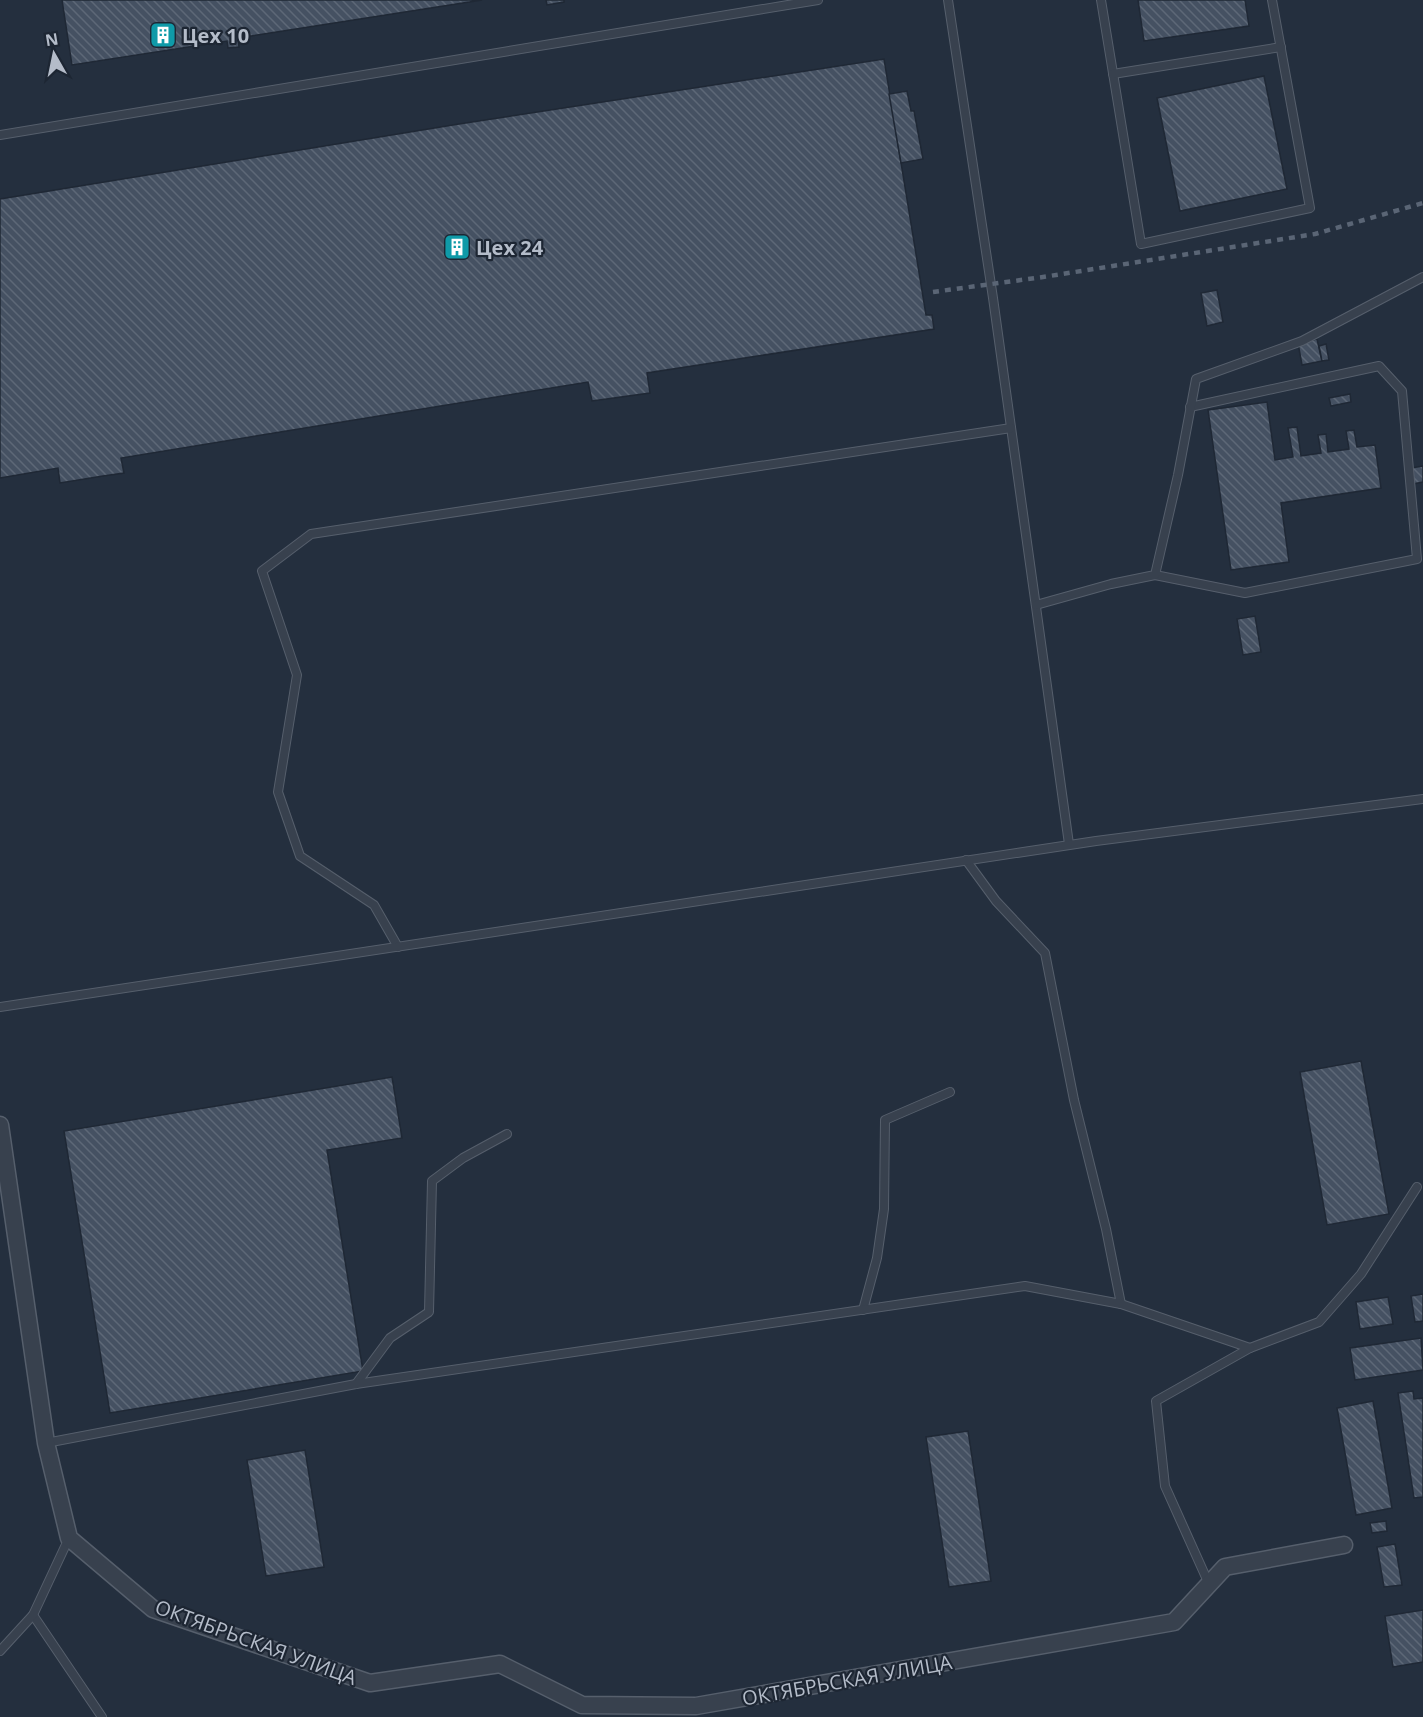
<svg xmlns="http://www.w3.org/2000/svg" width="1423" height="1717" font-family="'Open Sans',sans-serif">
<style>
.building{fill:url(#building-back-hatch);stroke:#1f2835;stroke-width:1.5}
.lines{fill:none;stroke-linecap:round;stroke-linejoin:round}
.service-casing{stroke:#565f6c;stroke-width:10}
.minor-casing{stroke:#565f6c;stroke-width:19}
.service{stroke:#38414e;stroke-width:8}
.minor{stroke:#38414e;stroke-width:16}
.rail{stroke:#5a6575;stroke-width:4.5;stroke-dasharray:6 6;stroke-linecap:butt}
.labels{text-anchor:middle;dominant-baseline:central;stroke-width:4.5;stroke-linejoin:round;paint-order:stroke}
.poi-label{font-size:20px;font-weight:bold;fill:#b4bcc9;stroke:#1d2633;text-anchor:start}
.street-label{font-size:20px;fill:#b4bcc9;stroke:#1d2633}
</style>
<defs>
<pattern id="building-back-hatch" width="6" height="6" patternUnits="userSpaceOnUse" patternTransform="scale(1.5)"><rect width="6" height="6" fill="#455162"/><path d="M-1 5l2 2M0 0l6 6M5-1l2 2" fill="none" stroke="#5d6877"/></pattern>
</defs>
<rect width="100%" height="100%" fill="#242f3e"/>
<g class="building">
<path d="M62,0H482L238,38L239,47L228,48L227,41L72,65Z"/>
<path d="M546,0H564V2L547,5Z"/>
<path d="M1138,0H1245L1249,26L1144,41Z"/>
<path d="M884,59L926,315H932L934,329L647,373L650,393L592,401L588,382L121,458L124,473L103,476L60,483L58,468L0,478V199L459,124Z"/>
<path d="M1264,76L1287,189L1180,211L1157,98Z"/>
<path d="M907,91L911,111H914L923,159L901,163L889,94Z"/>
<path d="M1217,290L1223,322L1207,326L1201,293Z"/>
<path d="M1317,339L1322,361L1302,365L1298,343Z"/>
<path d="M1326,344L1329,360L1322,361L1319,346Z"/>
<path d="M1350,394L1351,402L1331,406L1329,398Z"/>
<path d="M1267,402L1275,460L1293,457L1288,428L1297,427L1301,456L1321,453L1318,435L1326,434L1328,452L1349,449L1346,431L1354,430L1357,447L1375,445L1381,488L1281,503L1289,562L1231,570L1208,410Z"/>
<path d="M1423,466V482L1408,485L1405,469Z"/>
<path d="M1255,616L1261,652L1243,655L1237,619Z"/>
<path d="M1361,1061L1389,1214L1327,1225L1300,1072Z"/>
<path d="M392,1077L402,1138L327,1150L363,1371L110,1413L64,1131Z"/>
<path d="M1423,1294V1321L1415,1322L1411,1296Z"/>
<path d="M1388,1297L1393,1324L1360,1329L1356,1302Z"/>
<path d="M1421,1338L1423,1370L1355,1380L1350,1348Z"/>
<path d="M1413,1391L1414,1399L1423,1398V1497L1414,1498L1398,1393Z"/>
<path d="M1373,1401L1392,1508L1356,1515L1337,1408Z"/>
<path d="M968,1431L991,1581L949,1587L926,1437Z"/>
<path d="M305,1450L324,1567L266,1576L247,1460Z"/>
<path d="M1386,1521L1387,1531L1372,1533L1370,1523Z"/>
<path d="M1395,1544L1402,1585L1384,1587L1377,1547Z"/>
<path d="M1423,1610V1662L1393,1667L1385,1616Z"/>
</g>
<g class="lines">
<defs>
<g id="service">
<path d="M948,0L993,298L1069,844"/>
<path d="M1101,0L1141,244L1310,208L1272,0"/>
<path d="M1113,74L1281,47"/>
<path d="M0,135L818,0"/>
<path d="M1155,575L1245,593L1417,559L1402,391L1379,366L1190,407"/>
<path d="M1036,605L1111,584L1155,575L1178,475L1196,379L1302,341L1423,277"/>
<path d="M966,860L996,901L1045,953L1074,1100L1106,1229L1121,1304"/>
<path d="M398,947L374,905L300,856L278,792L297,675L262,571L311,534L1011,428"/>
<path d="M0,1007L1096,841L1423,799"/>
<path d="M863,1310L877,1258L884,1209L885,1120L950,1092"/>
<path d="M1250,1348L1319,1322L1361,1274L1417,1187"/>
<path d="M356,1384L390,1338L429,1312L432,1181L463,1158L507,1134"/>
<path d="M46,1443L356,1384L1025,1286L1121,1304L1250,1348L1156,1401L1165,1486L1209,1584"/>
<path d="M33,1615L102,1717"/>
<path d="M0,1651L33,1615L69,1538"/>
</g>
<path id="minor" d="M0,1125L46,1443L69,1538L153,1609L370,1683L500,1664L582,1705L696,1706L1174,1622L1225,1567L1344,1545"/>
</defs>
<use href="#service" class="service-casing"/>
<use href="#minor" class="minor-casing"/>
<use href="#service" class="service"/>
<use href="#minor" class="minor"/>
<path class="rail" d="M933,292L1043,277L1315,234L1423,203"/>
</g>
<defs>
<symbol id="building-square" viewBox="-11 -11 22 22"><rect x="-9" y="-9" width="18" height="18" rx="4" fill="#0f9aa8" stroke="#1d2633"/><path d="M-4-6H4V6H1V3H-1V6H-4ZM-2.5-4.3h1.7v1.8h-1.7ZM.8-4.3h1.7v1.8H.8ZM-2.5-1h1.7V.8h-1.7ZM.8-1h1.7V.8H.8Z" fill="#fff"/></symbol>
</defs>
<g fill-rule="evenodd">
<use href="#building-square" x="148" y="20" width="30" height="30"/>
<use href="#building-square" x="442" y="232" width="30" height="30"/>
</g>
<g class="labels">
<g class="poi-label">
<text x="182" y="35">Цех 10</text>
<text x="476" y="247">Цех 24</text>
</g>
<g class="street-label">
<text transform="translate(256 1642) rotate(20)">ОКТЯБРЬСКАЯ УЛИЦА</text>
<text transform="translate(847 1680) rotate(-10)">ОКТЯБРЬСКАЯ УЛИЦА</text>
</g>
</g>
<g transform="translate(54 54) rotate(351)" stroke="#1d2633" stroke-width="4.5" paint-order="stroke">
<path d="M0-4.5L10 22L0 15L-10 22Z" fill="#b4bcc9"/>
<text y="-9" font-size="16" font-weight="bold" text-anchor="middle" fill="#b4bcc9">N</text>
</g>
</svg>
